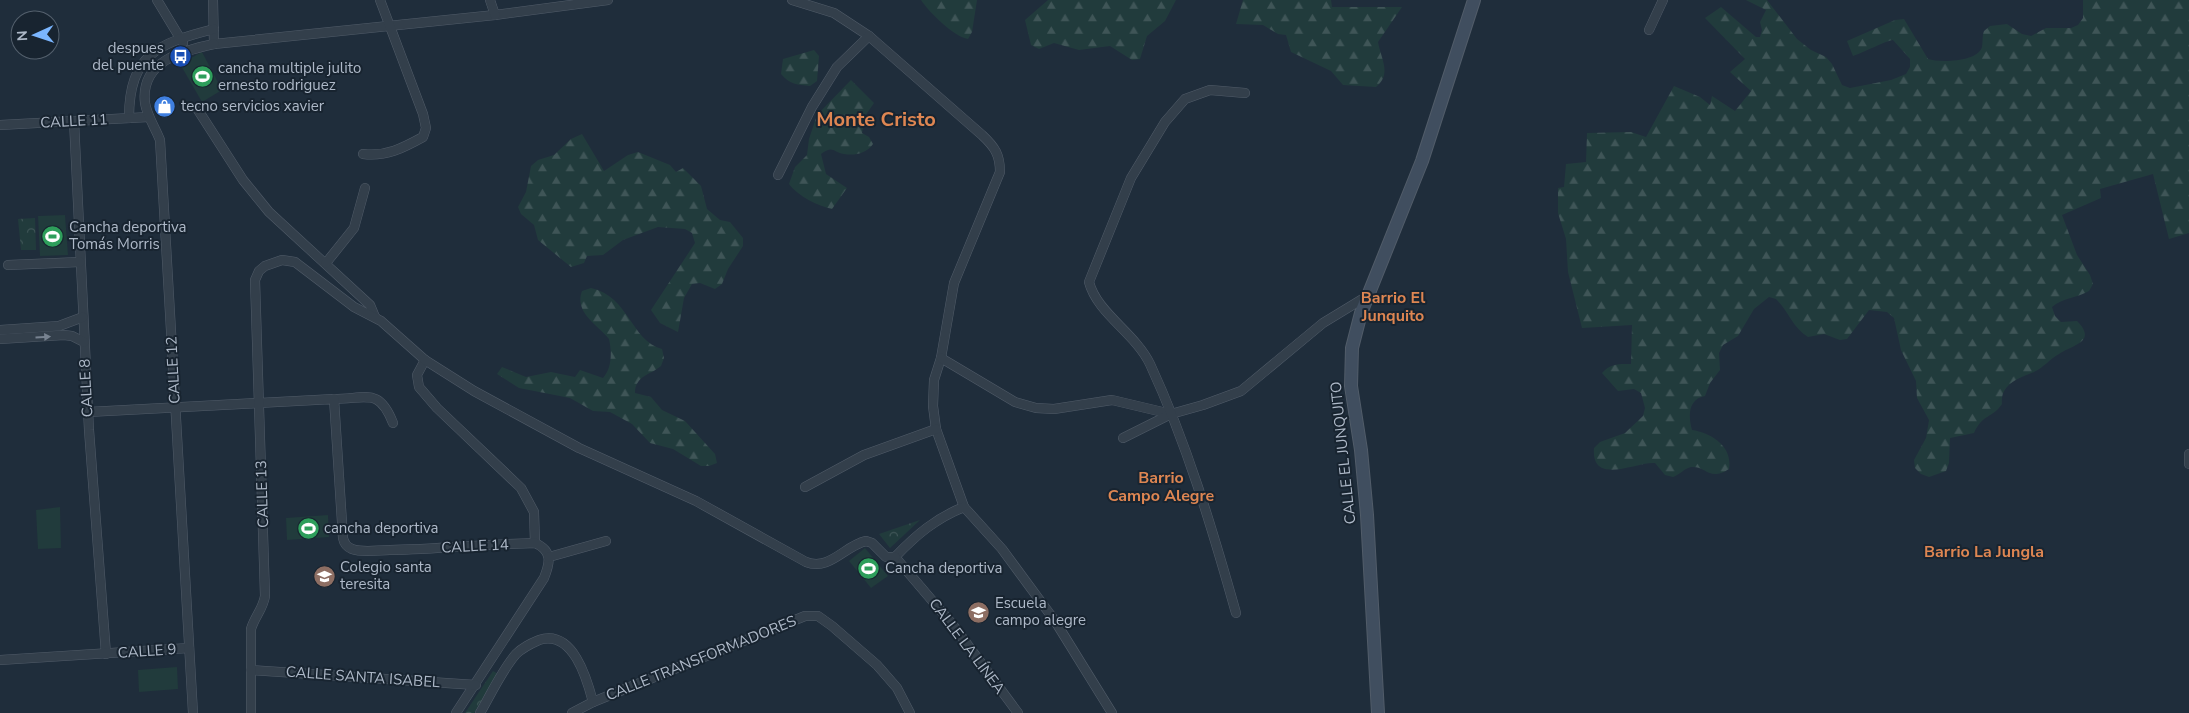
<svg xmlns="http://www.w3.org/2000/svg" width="2189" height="713" font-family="'Nunito Sans',sans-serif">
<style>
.forest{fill:url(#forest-firs)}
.park{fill:url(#park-crowns)}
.pitch{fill:#213b3c}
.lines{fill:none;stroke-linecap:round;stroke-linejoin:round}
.street-casing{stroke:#515c69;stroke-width:10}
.secondary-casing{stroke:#515c69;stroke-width:14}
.street{stroke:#333f4b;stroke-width:9}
.secondary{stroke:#404e5f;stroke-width:12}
.oneway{fill:#778290}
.labels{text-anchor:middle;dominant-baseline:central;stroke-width:4;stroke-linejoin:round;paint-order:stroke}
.poi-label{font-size:15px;fill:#aeb9c8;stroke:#182430;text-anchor:start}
.street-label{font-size:15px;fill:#aeb9c8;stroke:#182430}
.neighbourhood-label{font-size:16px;font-weight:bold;fill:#de8652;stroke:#182430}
.district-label{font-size:20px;font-weight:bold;fill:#de8652;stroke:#182430}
</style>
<defs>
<pattern id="forest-firs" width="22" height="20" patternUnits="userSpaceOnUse" patternTransform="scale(1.25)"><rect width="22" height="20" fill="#213b3c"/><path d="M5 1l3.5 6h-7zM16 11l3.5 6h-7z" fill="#3f5557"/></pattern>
<pattern id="park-crowns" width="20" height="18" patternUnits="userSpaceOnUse" patternTransform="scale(1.25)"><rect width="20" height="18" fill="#213b3c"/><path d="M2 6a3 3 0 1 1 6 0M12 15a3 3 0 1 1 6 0" fill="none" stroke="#3f5557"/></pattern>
</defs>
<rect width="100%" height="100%" fill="#1f2d3b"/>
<g class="forest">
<path d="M921,0H977L972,32L968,39C954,37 929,12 921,0Z"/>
<path d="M1048,0H1176L1165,21L1147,36L1140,59L1132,60L1110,46L1079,50L1054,43L1039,49L1031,45L1025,20Z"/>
<path d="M1243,0H1331L1332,7H1402L1378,42C1381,59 1392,74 1376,87L1343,85L1331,71L1291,52L1286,35L1278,34L1263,25L1236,24Z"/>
<path d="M1746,0H1767L1797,39L1811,50L1826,57L1832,64L1842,85L1850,88L1891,80L1906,74L1910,67V59L1893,40C1888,40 1862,53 1853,56L1847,41L1895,20L1904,19L1928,59C1940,63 1978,62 1982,47C1983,42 1982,36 1984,31L1990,26L2007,24L2022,34L2031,36L2046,28H2071L2078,25L2083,18V0H2189V233L2169,239L2153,174L2100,189L2101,198L2062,215L2077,255L2090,275L2093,284L2089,291C2077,298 2062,298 2052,307L2055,316L2061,322L2077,321C2098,342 2072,345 2059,354C2050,359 2043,368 2034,372C2019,378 2000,384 2002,404C1992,419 1983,413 1974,433L1950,438L1949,463L1946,471L1929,477L1921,474L1915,468L1914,460L1926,438L1929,420L1917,398L1916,381L1901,350L1894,318L1887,312L1869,310L1847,339L1840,340L1824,334L1808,337C1792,327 1789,312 1776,299L1769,297L1754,309L1738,336L1723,345L1719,353L1720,370L1710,383L1705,396C1688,399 1688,416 1692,430C1712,433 1733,447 1729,469C1709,482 1707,466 1691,467C1685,468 1679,475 1673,477L1665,475L1655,463C1637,461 1591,487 1594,448L1600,442L1625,433L1643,416L1645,408L1641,393L1634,389L1618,391L1602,373C1611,363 1619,364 1631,364L1632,325L1582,328L1568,272L1566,239L1558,213V188L1564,187L1566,164L1586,162L1587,133L1631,132L1646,137L1674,86L1700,97L1710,105L1712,96L1735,111L1751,91L1730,72L1745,59L1705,18L1721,7L1756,37H1760L1762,30L1760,22L1766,10Z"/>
<path d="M814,50L819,56L817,81L810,86C798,85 789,84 781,74L783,59Z"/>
<path d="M851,80L874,103L865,116L862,133L869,137L873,144C867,153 855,156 844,154C832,152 834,145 821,154L826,174L847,188L832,209C818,206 798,196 789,184L795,167L807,155L809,139L817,115Z"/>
<path d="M582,134L604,171L628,155L638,152L670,165L676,172L683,168L701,186L707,209L720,220L730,222L743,238V246L728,269L722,284L715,289L700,283L692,284L684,298L678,332L660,323L651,310L695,243L692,233L685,229L658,227L623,240L603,255L587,256L584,263L571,267L538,240L534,225L521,214L518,207L526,192L531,166L538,160L554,155L571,139Z"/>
<path d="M591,288C630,297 630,340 662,349L664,358L661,366C650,375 635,376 635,393L651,397L662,410L685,421L715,454L717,463L709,466H701L673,449L650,443L632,424L610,412L593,411L570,398L519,388L497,374L502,367L526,377L551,372L575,377L580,370L603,378C612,368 612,352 609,339C597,324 574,313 582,291Z"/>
</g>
<g class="park">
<path d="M35,218L36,250H21L18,219Z"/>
<path d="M920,520L890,548L879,534Z"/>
<path d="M493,671L500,675L474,713H465Z"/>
</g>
<g class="pitch">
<path d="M202,52L222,90L202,102L180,64Z"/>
<path d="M65,215L68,255L40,256L38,216Z"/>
<path d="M60,507L61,548L38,549L36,510Z"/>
<path d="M328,515L329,537L287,540L286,518Z"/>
<path d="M865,548L888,576L871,588L849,561Z"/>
<path d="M177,667L178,689L139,692L138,670Z"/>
</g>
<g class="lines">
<defs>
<g id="street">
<path d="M157,0L183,43"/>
<path d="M213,0L214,44L495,15L608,0"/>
<path d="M490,0L495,15"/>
<path d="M792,0L834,13L869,36L982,135C995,147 1000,155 1000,172L954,283L941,358L934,380L933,406L936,429L964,507"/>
<path d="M1649,30L1663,0"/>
<path d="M198,110L243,180L269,212L370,305L375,317"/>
<path d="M129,118C129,54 159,43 214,29"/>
<path d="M74,121L89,430L106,654"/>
<path d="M0,125L149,117"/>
<path d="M363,154C386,157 403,148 423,137L426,128L423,114L380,0"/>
<path d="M778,175L812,107L837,67L869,36"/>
<path d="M326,263L354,228L365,188"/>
<path d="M8,265L80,262"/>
<path d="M0,330L59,326L83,317"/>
<path d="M0,339L64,335L72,336L84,342"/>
<path d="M941,358L1015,402L1036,408L1054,409L1112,400L1171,414L1203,405L1241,391L1323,323L1369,295"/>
<path d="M425,360L417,375L419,387L437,408L521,488L534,512L535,543"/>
<path d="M334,399C366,399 379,387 393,423"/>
<path d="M88,412L334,399L343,538C344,543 347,547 352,549C363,553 378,550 390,550C439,549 487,544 535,543C553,551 550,563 544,578L456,713"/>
<path d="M1123,438L1171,414"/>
<path d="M2189,454V464"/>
<path d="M805,487L864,455L936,429"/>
<path d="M549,557L606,541"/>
<path d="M895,557C916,535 936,518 964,507L1002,549L1055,621L1112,713"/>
<path d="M895,557L953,625L1018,713"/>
<path d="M1236,613C1212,528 1187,444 1150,364C1135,333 1097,313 1089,282L1131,178L1165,122L1185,99L1210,90L1245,93"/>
<path d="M0,660L189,648"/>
<path d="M251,670L476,685"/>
<path d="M193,713L160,140C155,127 147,116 145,103C140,61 182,51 214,44"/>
<path d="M251,713V629C255,616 263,609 265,596L255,280L259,271L265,266L282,260L295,262L354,307L381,321L425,360L474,391L579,448L696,501L806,562C830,571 844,546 866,541L872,543L886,557H895"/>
<path d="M480,713C491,694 502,670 516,654C523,647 530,644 539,640C573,629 587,679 593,702"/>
<path d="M572,713L593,702L805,616H818L832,626L877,665L897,688L910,713"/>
</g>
<path id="secondary" d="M1378,713L1367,515L1361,450L1351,386L1352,348L1361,313L1422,161L1474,0"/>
</defs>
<use href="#street" class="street-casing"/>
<use href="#secondary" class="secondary-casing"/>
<use href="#street" class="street"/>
<use href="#secondary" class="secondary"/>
</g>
<defs><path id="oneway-solid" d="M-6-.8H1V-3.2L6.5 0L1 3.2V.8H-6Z" transform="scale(1.25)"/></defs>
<use class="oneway" href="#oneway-solid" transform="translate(43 337) rotate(-3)"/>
<defs>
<symbol id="bus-disc" viewBox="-11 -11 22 22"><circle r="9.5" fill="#1a4fb4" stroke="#182430"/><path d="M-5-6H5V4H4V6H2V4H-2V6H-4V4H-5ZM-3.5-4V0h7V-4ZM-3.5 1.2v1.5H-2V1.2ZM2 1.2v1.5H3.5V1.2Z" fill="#fff"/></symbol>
<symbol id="stadium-disc" viewBox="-11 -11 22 22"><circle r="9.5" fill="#2e9e5b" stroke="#182430"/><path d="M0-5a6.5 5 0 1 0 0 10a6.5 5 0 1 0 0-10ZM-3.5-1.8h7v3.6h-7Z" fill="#fff"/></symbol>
<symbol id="shop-disc" viewBox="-11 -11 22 22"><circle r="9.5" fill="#3f7fe0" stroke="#182430"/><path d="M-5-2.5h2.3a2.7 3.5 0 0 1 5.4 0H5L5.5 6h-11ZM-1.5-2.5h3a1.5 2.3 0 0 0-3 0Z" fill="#fff"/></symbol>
<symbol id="school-disc" viewBox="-11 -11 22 22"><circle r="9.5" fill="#8d6e63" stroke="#182430"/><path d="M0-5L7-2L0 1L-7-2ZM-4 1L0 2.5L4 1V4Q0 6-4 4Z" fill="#fff"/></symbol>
</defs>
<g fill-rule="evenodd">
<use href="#bus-disc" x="168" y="44" width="25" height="25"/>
<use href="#stadium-disc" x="190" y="64" width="25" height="25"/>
<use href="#shop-disc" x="152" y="94" width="25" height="25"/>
<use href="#stadium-disc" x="40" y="224" width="25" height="25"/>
<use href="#stadium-disc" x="296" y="516" width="25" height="25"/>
<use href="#stadium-disc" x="856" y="556" width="25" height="25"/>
<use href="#school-disc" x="312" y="564" width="25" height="25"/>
<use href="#school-disc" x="966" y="600" width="25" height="25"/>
</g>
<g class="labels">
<g class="poi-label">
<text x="164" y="48" text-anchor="end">despues<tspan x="164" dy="17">del puente</tspan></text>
<text x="218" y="68">cancha multiple julito<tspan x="218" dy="17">ernesto rodriguez</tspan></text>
<text x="181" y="106">tecno servicios xavier</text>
<text x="69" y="227">Cancha deportiva<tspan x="69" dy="17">Tomás Morris</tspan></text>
<text x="324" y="528">cancha deportiva</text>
<text x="340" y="567">Colegio santa<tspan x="340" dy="17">teresita</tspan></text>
<text x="885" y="568">Cancha deportiva</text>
<text x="995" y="603">Escuela<tspan x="995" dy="17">campo alegre</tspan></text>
</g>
<g class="street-label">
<text transform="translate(74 121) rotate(-3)">CALLE 11</text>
<text transform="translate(173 370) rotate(-93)">CALLE 12</text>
<text transform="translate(86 388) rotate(-93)">CALLE 8</text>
<text transform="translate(1343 453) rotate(-96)">CALLE EL JUNQUITO</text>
<text transform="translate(262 494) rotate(-92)">CALLE 13</text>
<text transform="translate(475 546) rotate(-3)">CALLE 14</text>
<text transform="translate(967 646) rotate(53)">CALLE LA LÍNEA</text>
<text transform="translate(147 651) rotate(-4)">CALLE 9</text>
<text transform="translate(701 658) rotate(-22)">CALLE TRANSFORMADORES</text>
<text transform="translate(363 677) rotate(4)">CALLE SANTA ISABEL</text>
</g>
<g class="neighbourhood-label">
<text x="1393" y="298">Barrio El<tspan x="1393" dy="18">Junquito</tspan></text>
<text x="1161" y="478">Barrio<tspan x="1161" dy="18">Campo Alegre</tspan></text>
<text x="1984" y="552">Barrio La Jungla</text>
</g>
<g class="district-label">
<text x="876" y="119">Monte Cristo</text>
</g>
</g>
<g transform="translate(35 35) rotate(267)"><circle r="24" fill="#182430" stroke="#54606d"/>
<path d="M0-4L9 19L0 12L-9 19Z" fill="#7bb6ff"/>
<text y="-8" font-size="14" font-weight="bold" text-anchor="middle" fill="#aeb9c8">N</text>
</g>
</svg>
